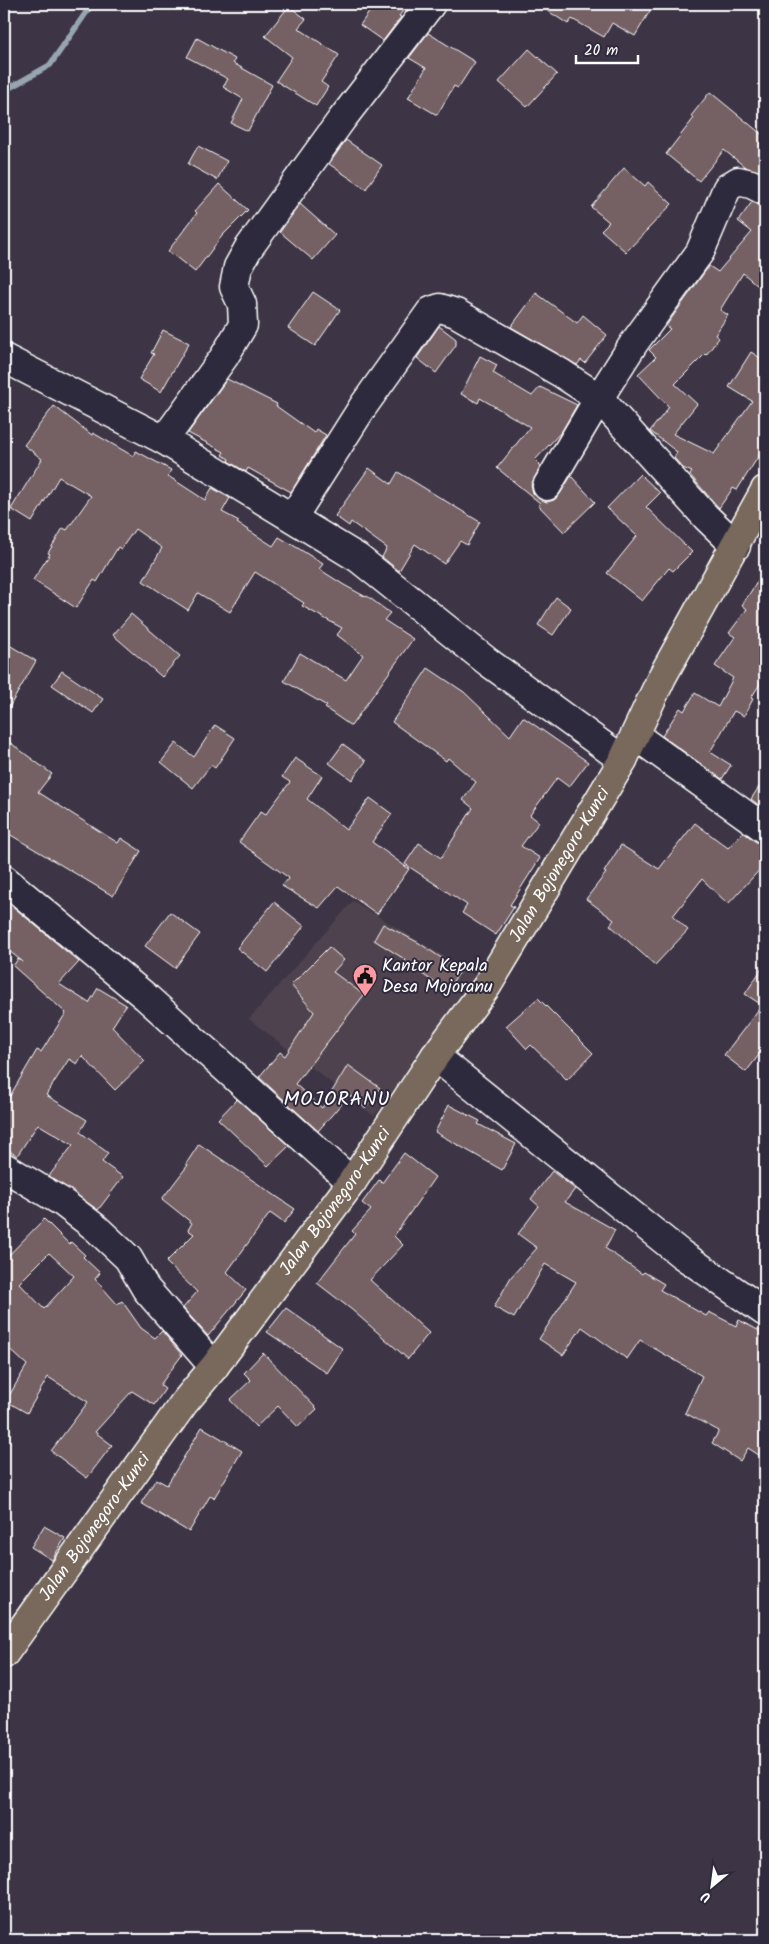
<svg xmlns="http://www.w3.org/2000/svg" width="769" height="1944" font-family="Kalam,sans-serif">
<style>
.built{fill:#4e424e}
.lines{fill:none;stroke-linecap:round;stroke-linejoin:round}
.stream{stroke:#97a5b0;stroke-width:6}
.building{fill:#756064;stroke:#fff;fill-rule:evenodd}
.minor-casing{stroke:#fff;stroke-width:31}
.major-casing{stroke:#fff;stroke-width:31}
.minor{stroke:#2f2a3d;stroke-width:28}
.major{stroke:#78695c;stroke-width:28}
.labels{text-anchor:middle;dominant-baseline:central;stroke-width:4;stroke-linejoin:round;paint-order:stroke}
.street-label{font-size:18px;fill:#fff;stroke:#2f2a3d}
.poi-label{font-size:18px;fill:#fff;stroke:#2f2a3d;text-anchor:start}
.quarter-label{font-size:20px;letter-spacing:1px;fill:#fff;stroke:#2f2a3d}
</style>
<rect width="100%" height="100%" fill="#3d3545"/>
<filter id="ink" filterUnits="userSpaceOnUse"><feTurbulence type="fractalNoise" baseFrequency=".02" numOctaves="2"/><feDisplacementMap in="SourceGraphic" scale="10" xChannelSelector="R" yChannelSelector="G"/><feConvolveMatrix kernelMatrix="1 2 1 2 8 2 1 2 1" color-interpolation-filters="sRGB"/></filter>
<g filter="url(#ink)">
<path class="built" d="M353,901L476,976L374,1116L249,1019Z"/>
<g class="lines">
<path class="stream" d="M4,91L50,65L92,4"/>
</g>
<g class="building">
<path d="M375,4H408L399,16L401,17L383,41L360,25Z"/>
<path d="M537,4H654L635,36L612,23L604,37L572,19L568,24Z"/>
<path d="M289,6L306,19L298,28L339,55L321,82L328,87L316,106L276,81L292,57L265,36Z"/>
<path d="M428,33L475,62L458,88L454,86L437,115L408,98L426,68L409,58Z"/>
<path d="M197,38L235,59L233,63L272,85L248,131L231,123L243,99L223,87L228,79L187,57Z"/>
<path d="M529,49L557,74L527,107L499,82Z"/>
<path d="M710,92L765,137V174L745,167L724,150L699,181L666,154L694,118L691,116Z"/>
<path d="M346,140L382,165L366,189L329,164Z"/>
<path d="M198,146L227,161L217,180L188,164Z"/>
<path d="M624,168L645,186L648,182L672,204L626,252L601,230L609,222L591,207Z"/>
<path d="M219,184L248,210L222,236L195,272L168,251L197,213L195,211Z"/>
<path d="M752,202L765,207V292L743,273L720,310L728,315L715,335L719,338L706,355L705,354L675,384L697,404L673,434L714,454L752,401L729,387L751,352L765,361V446L737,490L733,488L719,508L690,475L692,472L683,468L674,458L677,452L650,431L669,407L638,374L656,357L649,350L670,329L666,326L709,266L718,272L752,232L738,221Z"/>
<path d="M300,204L335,235L313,260L280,232Z"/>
<path d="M313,292L340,310L315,346L288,328Z"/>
<path d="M536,293L577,323L583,315L607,335L585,363L581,360L577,365L511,327Z"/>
<path d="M439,326L456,339V345L436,373L417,358Z"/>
<path d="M163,330L189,343L161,392L139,379L154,354L151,353Z"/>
<path d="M480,356L497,365L493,373L532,396L540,387L577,405L562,431L535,460L541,466L531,485L533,493L539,499L547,502L554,500L560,494L571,476L595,502L564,532L538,505L540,503L497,468L530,427L480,398L478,403L461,394Z"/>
<path d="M227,379L277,404L276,406L314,433L316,429L326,435L291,492L248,468L246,472L228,461L229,459L222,455L224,452L188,433Z"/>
<path d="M54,406L92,435L93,433L133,456L136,451L171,470L168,476L205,500L212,488L230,498L222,512L239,521L237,523L273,546L279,537L301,550L323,564L319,569L344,585L366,597L367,596L390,613L384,620L413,639L351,726L325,708L327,706L284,681L300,653L346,680L363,655L337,635L342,628L302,606L304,603L255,572L230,612L198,593L188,610L143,581L162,548L135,529L121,549L118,547L97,582L94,580L76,608L33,580L50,554L48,553L63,528L67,530L91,496L59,477L32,522L11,509L42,459L24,445Z"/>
<path d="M369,468L391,484L398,472L480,522L467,545L460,541L444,564L415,544L399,571L382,557L387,548L351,522L349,526L335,516Z"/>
<path d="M640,474L660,493L646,507L692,552L673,571L669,568L642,601L607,573L637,536L607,508Z"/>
<path d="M765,570V676L751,698L753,699L744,716L734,711L710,752L731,765L722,779L662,736L680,708L684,711L695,693L718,707L733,678L715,666L735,637L729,633L747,609L742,605Z"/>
<path d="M556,597L571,608L553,635L538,625Z"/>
<path d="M131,614L180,656L162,677L113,635Z"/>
<path d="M4,642L36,661L4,716Z"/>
<path d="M428,668L464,692L510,736L523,717L588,762L569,787L557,778L530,815L539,822L521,846L540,858L510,905L514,907L496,935L462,913L467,905L405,864L419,843L441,858L473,808L463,800L476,782L448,758L446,761L392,722Z"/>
<path d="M62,671L103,699L93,713L52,685Z"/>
<path d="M215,725L235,738L215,768L211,765L193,788L161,762L176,743L194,757Z"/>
<path d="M4,738L52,774L38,792L118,843L121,838L141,851L113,896L4,831Z"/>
<path d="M343,744L366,761L352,780L329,763Z"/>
<path d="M295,758L322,776L307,799L346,830L370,798L392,814L372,842L409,869L377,914L338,886L319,908L282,886L289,878L239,842L261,811L266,814L290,782L282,777Z"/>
<path d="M765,778V810L751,799Z"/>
<path d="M695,823L728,848L743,832L756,842L765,844V864L728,904L702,879L673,916L688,930L655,965L610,925L614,920L586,899L606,873L604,872L621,845L659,869Z"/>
<path d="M4,899L79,962L59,984L89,1003L98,988L126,1005L112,1027L145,1061L115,1090L82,1056L77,1064L69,1059L46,1095L87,1120L80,1132L108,1153L102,1162L123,1177L98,1210L49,1176L73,1145L38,1124L17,1156L4,1147V1106L37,1050L41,1052L66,1013L13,966L18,959L23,962L4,947Z"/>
<path d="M274,902L304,926L267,972L237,948Z"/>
<path d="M170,912L200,934L175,968L145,946Z"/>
<path d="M383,924L419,943L461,971L446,990L404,962L406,960L374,940Z"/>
<path d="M329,947L344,960L333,972L364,995L295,1084L322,1108L348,1065L380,1088L365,1108L349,1095L318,1131L259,1077L280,1052L285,1056L314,1012L291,985Z"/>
<path d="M765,964V1047L746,1072L724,1055L762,1005L745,994Z"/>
<path d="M538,998L593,1053L567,1080L531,1045L527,1049L506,1026Z"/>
<path d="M237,1099L289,1146L268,1166L218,1119Z"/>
<path d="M449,1105L480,1121L478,1124L516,1144L502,1170L435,1132Z"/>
<path d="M199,1144L295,1209L284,1223L270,1213L227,1272L246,1290L208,1336L183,1308L197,1292L166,1262L194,1234L188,1230L192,1223L162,1199L188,1165L186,1164Z"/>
<path d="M404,1153L435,1177L394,1236L403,1245L370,1280L429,1333L408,1359L352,1310L317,1283L355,1234L352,1231L371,1210L362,1203L379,1180L382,1183Z"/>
<path d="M552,1171L575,1189L565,1202L615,1230L605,1248L642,1274L644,1272L664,1284L660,1290L706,1316L709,1312L736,1326L739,1320L765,1334V1459L748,1448L740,1461L712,1443L719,1431L685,1413L702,1376L640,1340L627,1359L582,1327L563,1355L539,1339L576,1282L545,1264L514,1318L494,1307L511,1277L537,1248L518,1234L539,1206L531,1199Z"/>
<path d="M44,1219L69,1244L71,1242L85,1255L83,1257L100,1273L95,1279L117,1304L122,1301L141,1328L155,1338L162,1331L182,1355L160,1385L165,1389L154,1405L132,1391L95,1432L112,1445L87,1478L51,1451L88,1402L48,1377L27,1413L6,1401L27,1365L4,1344V1260ZM49,1253L74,1276L44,1309L19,1283Z"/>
<path d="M286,1308L343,1349L327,1373L267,1332Z"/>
<path d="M263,1353L317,1409L298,1427L278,1406L256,1427L230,1400L251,1380L244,1373Z"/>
<path d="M202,1427L242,1451L214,1498L210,1496L189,1532L141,1503L156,1479L167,1485Z"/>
<path d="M44,1526L65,1538L52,1560L31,1547Z"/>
</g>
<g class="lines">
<defs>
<g id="minor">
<path d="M4,358L164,440L358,558L488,662L623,760"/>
<path d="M164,440L224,357L243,325L242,304L234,287L238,267L248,249L342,119L431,4"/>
<path d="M547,486L599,398L706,517L736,546"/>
<path d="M293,517L364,405L431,311L440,308L456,313L561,373L599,398L634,343L700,252L727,188L738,181L751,184L765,191"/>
<path d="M636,736L765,829"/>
<path d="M4,879L146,997L352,1182"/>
<path d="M435,1056L681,1254L765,1312"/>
<path d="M4,1167L62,1202L96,1228L128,1258L146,1289L214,1367"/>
</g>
<g id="major">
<path id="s1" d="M4,1654L184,1403L214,1367L352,1182L435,1056L487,986L623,760L662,677L765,490"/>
</g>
</defs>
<use href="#minor" class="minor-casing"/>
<use href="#major" class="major-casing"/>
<use href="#minor" class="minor"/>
<use href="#major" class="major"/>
</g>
</g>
<defs>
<symbol id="civic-pin" viewBox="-11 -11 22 30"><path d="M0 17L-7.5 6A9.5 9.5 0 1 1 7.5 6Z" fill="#ff9aa2" stroke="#2f2a3d"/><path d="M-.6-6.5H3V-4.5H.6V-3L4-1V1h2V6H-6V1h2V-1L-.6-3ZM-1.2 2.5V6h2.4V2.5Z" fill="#111"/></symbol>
</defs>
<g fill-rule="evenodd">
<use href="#civic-pin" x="351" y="962" width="28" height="38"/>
</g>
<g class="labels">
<g class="street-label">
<text stroke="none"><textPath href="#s1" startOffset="966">Jalan Bojonegoro-Kunci</textPath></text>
<text stroke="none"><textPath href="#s1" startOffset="561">Jalan Bojonegoro-Kunci</textPath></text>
<text stroke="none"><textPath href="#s1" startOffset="156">Jalan Bojonegoro-Kunci</textPath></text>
</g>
<g class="poi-label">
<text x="382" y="966">Kantor Kepala<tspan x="382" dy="21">Desa Mojoranu</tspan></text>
</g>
<g class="quarter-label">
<text x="337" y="1100">MOJORANU</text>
</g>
</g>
<rect width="769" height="1944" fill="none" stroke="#2f2a3d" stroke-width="20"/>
<rect x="10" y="10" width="749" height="1924" fill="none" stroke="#fff" stroke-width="2" filter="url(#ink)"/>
<g transform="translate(712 1886) rotate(209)" stroke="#2f2a3d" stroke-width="4" paint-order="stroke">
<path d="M0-4L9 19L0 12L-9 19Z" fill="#ffffff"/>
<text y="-8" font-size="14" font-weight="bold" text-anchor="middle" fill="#ffffff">U</text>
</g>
<path d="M576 55v8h62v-8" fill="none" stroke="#ffffff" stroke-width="2.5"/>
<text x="584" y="55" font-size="15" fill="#ffffff" stroke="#2f2a3d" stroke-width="4" paint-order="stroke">20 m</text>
</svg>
